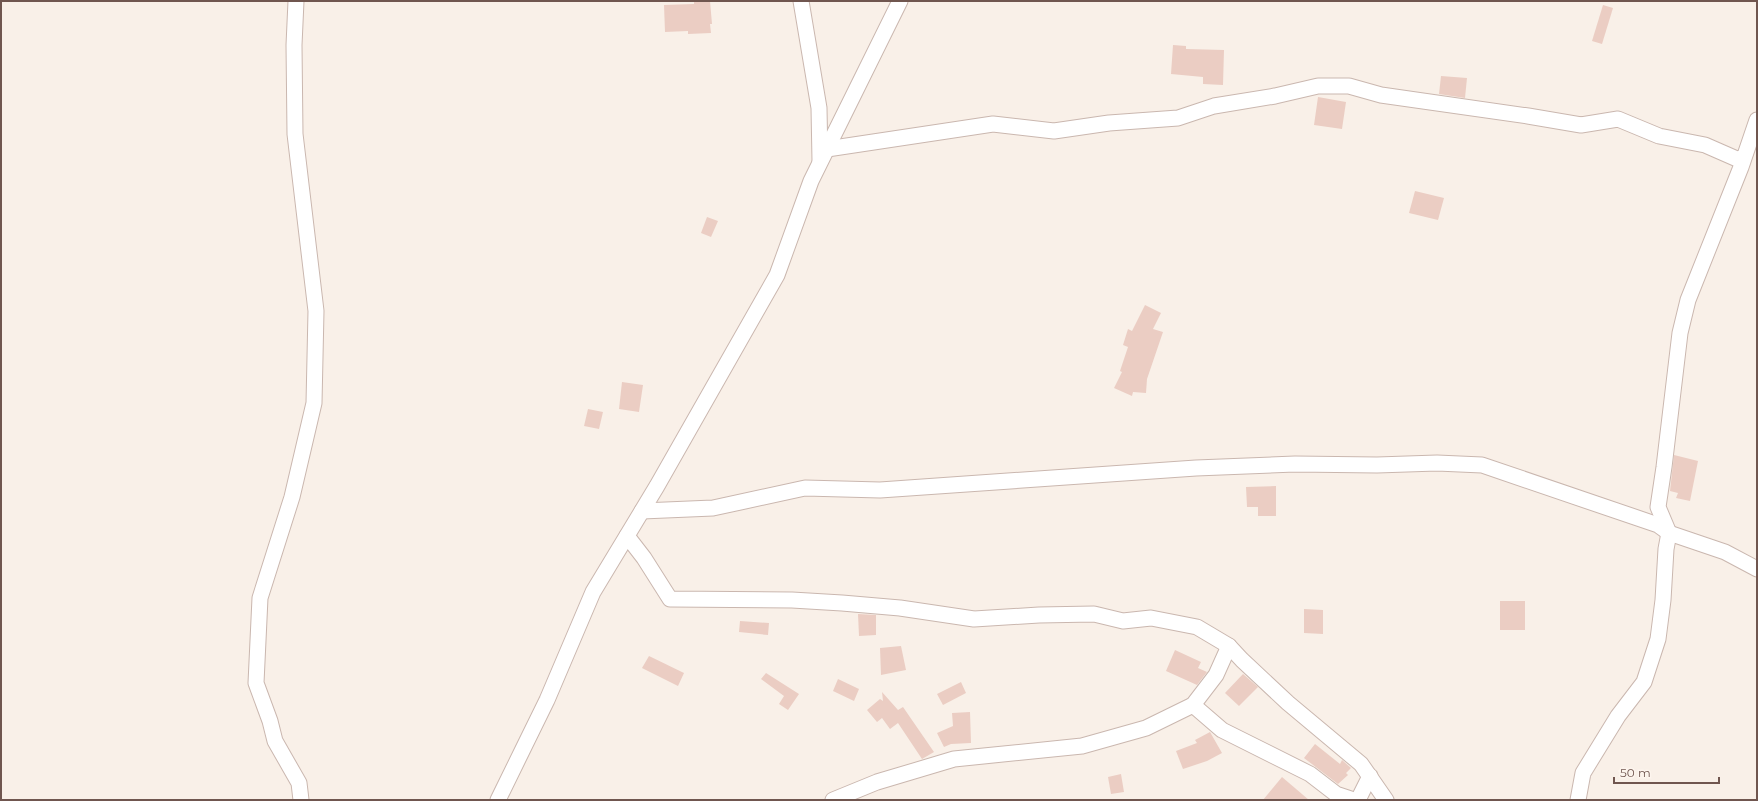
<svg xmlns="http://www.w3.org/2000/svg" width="1758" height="801" font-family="Montserrat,sans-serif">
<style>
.building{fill:#ebcdc3}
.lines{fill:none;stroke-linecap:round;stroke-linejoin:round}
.street-casing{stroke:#cab7af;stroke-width:17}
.street{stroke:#fff;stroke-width:15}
</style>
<rect width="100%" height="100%" fill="#f9f0e8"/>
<g class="building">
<path d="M694,1H710L712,24H710L711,33L688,34V31L665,32L664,5L694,4Z"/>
<path d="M1603,5L1613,8L1602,44L1592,41Z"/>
<path d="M1173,45L1186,46V49L1224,50L1223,85L1203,84V77L1171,74Z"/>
<path d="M1441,76L1467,78L1465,98L1439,94Z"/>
<path d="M1318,97L1346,102L1342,129L1314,125Z"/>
<path d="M1415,191L1444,198L1438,220L1409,213Z"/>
<path d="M707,217L718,221L711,237L701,233Z"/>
<path d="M1145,305L1161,313L1153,329L1163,332L1147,379L1146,393L1133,392L1132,396L1114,388L1122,372L1120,371L1128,347L1123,345L1128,329L1132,331Z"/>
<path d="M622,382L643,385L639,412L619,409Z"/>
<path d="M588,409L603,412L599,429L584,426Z"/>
<path d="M1674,455L1698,461L1690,501L1676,498L1678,493L1670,491Z"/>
<path d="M1276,486V516H1258V507H1247L1246,487Z"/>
<rect x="1500" y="601" width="25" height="29"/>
<path d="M1304,609L1323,610V634L1304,633Z"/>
<path d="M858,614L876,615V635L859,636Z"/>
<path d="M740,621L769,623L768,635L739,632Z"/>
<path d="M901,646L906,670L881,675L880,648Z"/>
<path d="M1175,650L1201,662L1198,668L1207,672L1197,685L1166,671Z"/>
<path d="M649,656L684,673L678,686L642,668Z"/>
<path d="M766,673L799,694L788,710L779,704L784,696L761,679Z"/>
<path d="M1243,674L1258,687L1239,706L1225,693Z"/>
<path d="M838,679L859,689L854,701L833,691Z"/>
<path d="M961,682L966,693L943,705L937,694Z"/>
<path d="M882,692L898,710L903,707L934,752L922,759L898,723L890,729L882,718L877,722L867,710L880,699L883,701Z"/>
<path d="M970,712L971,743L951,744L944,747L937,733L953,726L952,713Z"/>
<path d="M1210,732L1222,753L1207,761L1183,769L1176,751L1197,743L1195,740Z"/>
<path d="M1315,744L1340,764L1342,760L1351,768L1346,773L1348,775L1338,784L1304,758Z"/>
<path d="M1121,774L1124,792L1111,794L1108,777Z"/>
<path d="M1282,777L1309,800H1263Z"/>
</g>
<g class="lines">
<defs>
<g id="street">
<path d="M296,1L294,45L295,134L316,311L314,403L292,497L260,598L256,683L270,721L275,741L299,783L301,800"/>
<path d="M801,1L819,108L820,161"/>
<path d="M827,149L993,124L1054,131L1109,123L1178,118L1214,106L1275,96L1318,86H1349L1381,95L1528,116L1581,125L1618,119L1659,136L1705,145L1737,159L1743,158"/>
<path d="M642,511L713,508L805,488L880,490L1196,468L1295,464L1377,465L1437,463L1482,465L1658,525L1669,533L1725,552L1757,569"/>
<path d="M627,536L644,558L670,599L792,600L842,603L900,608L974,619L1039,615L1094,614L1123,621L1151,618L1197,627L1229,646L1242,660L1288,703L1361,764L1386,800"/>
<path d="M1193,705L1222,730L1310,774L1336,794L1354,800"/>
<path d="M498,800L547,700L593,592L657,486L777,275L811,181L900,1"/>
<path d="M833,800L877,782L954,759L1082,746L1146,728L1193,705L1216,675L1229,646"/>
<path d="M1358,800L1370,776"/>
<path d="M1578,800L1583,773L1618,716L1644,682L1658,639L1663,600L1666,549L1669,533L1658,507L1664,467L1680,333L1688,300L1741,167L1757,120"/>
</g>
</defs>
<use href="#street" class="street-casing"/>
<use href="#street" class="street"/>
</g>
<rect width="1758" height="801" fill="none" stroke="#70564f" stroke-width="4"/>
<path d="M1614 777v6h105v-6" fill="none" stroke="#70564f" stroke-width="2"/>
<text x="1620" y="777" font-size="12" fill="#70564f" stroke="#fdf5ee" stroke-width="3" paint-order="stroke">50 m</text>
</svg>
